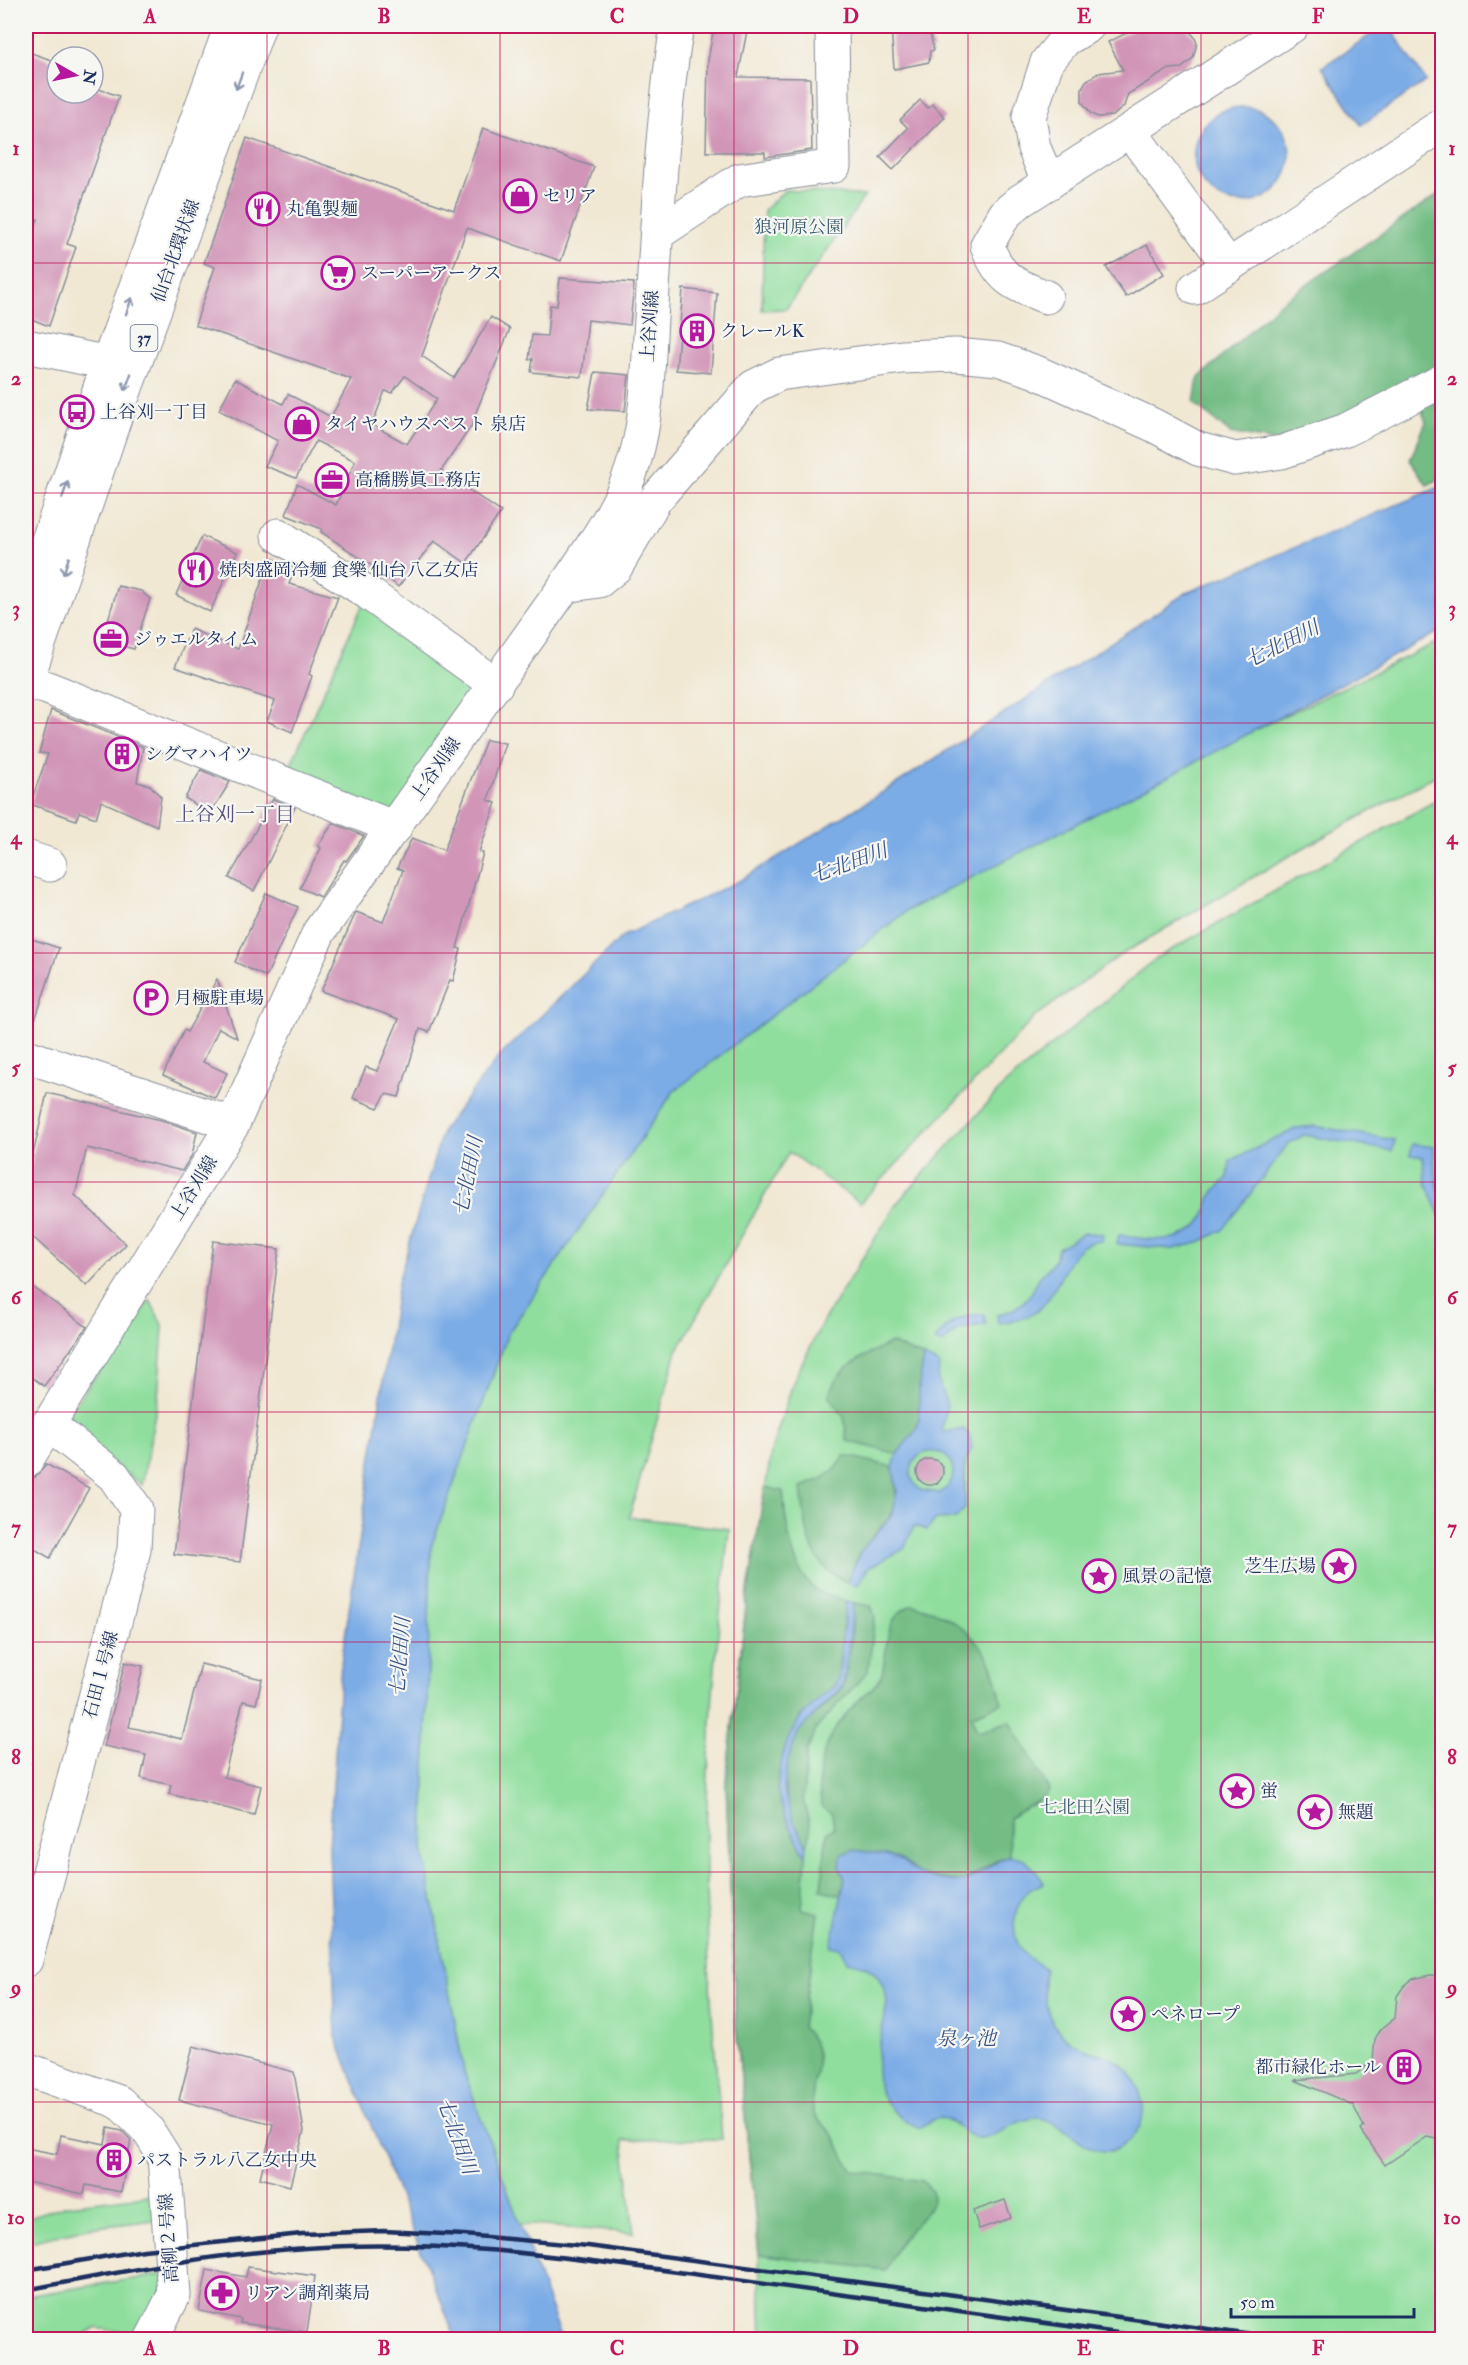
<svg xmlns="http://www.w3.org/2000/svg" width="1468" height="2365" font-family="'IM FELL Double Pica','Noto Serif JP',serif">
<style>
.green{fill:#8fde9d;stroke:#55867e;stroke-width:1.5}
.forest{fill:#73bd84;stroke:#477671;stroke-width:1.5}
.water{fill:#7bace6;stroke:#4b6ea2;stroke-width:1.5;fill-rule:evenodd}
.building{fill:#d195b8;fill-rule:evenodd}
.lines{fill:none;stroke-linecap:round;stroke-linejoin:round}
.minor-casing{stroke:#868c98;stroke-width:35}
.major-casing{stroke:#868c98;stroke-width:35}
.minor{stroke:#fff;stroke-width:33}
.major{stroke:#fff;stroke-width:33}
.rail{stroke:#1b2f5e;stroke-width:4.5}
.oneway{stroke:#8d97ae}
.grid{fill:none;stroke:#c2185b;stroke-width:1.5;stroke-opacity:0.55}
.labels{text-anchor:middle;dominant-baseline:central;stroke-width:4.5;stroke-linejoin:round;paint-order:stroke}
.shield{fill:#f6f6f2;stroke:#5d6b8a;stroke-width:1.5}
.shield-label{font-size:16px;font-weight:bold;fill:#1b2f5e}
.poi-label{font-size:18px;fill:#1b2f5e;stroke:#f6f6f2;text-anchor:start}
.park-label{font-size:18px;fill:#385b6e;stroke:#f6f6f2}
.street-label{font-size:18px;fill:#1b2f5e;stroke:#f6f6f2}
.water-label{font-size:20px;font-style:italic;fill:#385487;stroke:#f6f6f2}
.neighbourhood-label{font-size:20px;fill:#5b537e;stroke:#f6f6f2}
.neatline{fill:none;stroke:#c2185b;stroke-width:2}
.grid-label{font-size:20px;text-anchor:middle;font-weight:bold;fill:#c2185b}
</style>
<rect width="100%" height="100%" fill="#f6f6f2"/>
<filter id="ink" filterUnits="userSpaceOnUse"><feTurbulence type="fractalNoise" baseFrequency=".0167" numOctaves="2"/><feDisplacementMap in="SourceGraphic" scale="12" xChannelSelector="R" yChannelSelector="G"/><feConvolveMatrix kernelMatrix="1 2 1 2 8 2 1 2 1" color-interpolation-filters="sRGB"/></filter>
<filter id="wash" filterUnits="userSpaceOnUse"><feTurbulence type="fractalNoise" baseFrequency=".008" numOctaves="4" result="noise"/><feDisplacementMap in="SourceGraphic" scale="24" xChannelSelector="R" yChannelSelector="G"/><feGaussianBlur stdDeviation="1.35" result="paint"/><feColorMatrix in="noise" values="0 0 0 0 0 0 0 0 0 0 0 0 0 0 0 0 0 1.4 0 .05"/><feComposite in="paint" operator="in"/></filter>
<g filter="url(#wash)">
<rect width="100%" height="100%" fill="#f1e8d3"/>
<g class="green">
<path d="M785,190L865,196L786,309L762,310L764,210Z"/>
<path d="M368,593L486,683L395,828L287,773Z"/>
<path d="M1442,640V772L1303,848L1122,954L1035,1017L860,1203L789,1152L677,1351L629,1517L729,1529C717,1635 707,1740 706,1847C705,1944 714,2042 722,2139L623,2140L634,2233L519,2224L464,2072L423,1849L431,1547L508,1333L673,1092L908,910L1255,730Z"/>
<path d="M1442,797V2339L762,2340L759,2254L736,2027L726,1782L747,1598L772,1448L794,1380L823,1321L897,1203L1004,1085L1158,957Z"/>
<path d="M150,1300L163,1327L158,1397L142,1485L73,1434L69,1413Z"/>
<path d="M152,2195L155,2220L88,2228L26,2243V2218L67,2205Z"/>
<path d="M165,2274L163,2290L137,2334L95,2328L79,2338L39,2340L26,2335V2296Z"/>
</g>
<g class="forest">
<path d="M1442,192V478L1427,485L1410,460L1426,422L1413,388L1279,442L1230,433L1194,403L1198,379L1280,303Z"/>
<path d="M891,1343L924,1357L919,1384V1420L916,1430L897,1454L847,1441L844,1417L829,1396C836,1366 866,1356 891,1343Z"/>
<path d="M844,1455L893,1467C902,1523 889,1512 861,1551C855,1560 852,1572 847,1582C806,1566 806,1526 801,1487C819,1481 837,1474 844,1455Z"/>
<path d="M765,1487L783,1491C785,1520 791,1569 814,1589C822,1595 837,1598 846,1601L838,1680L835,1686L800,1717L777,1790L788,1820L806,1856L802,1909L818,1913L802,2027C832,2059 808,2075 813,2110C815,2121 827,2126 833,2135C842,2146 843,2161 854,2171L922,2181L932,2191L933,2200L929,2209L903,2238L885,2270L759,2254L736,2027L726,1782L747,1598Z"/>
<path d="M854,1603L871,1606L875,1616L868,1671L817,1728L807,1751L803,1798L811,1831L807,1846C783,1815 776,1761 801,1729C813,1714 834,1702 843,1686C851,1672 852,1621 854,1603Z"/>
<path d="M912,1605C941,1609 973,1631 988,1657C996,1671 998,1687 1002,1703L971,1716L978,1732L1010,1721L1049,1790L1046,1796L1009,1818L1010,1856L999,1859L966,1880L953,1881L919,1874L901,1860L890,1856L852,1850L840,1868L845,1878L841,1895L821,1890L827,1833L834,1828L832,1814L822,1807C812,1763 829,1730 859,1700C866,1693 878,1685 881,1676C890,1650 881,1617 912,1605Z"/>
</g>
<g class="water">
<path d="M1384,26H1389L1426,81L1361,125L1322,67Z"/>
<circle cx="1242" cy="155" r="48"/>
<path d="M1442,486V630L1160,781L908,910L673,1092L508,1333L431,1547L423,1849L464,2072L562,2339H456L336,2037L329,1848L341,1663L398,1282L443,1129L498,1058L623,936L739,881L907,777L1186,593Z"/>
<path d="M1314,1126L1395,1140L1392,1151L1304,1135L1288,1144L1223,1230L1198,1243L1173,1249L1117,1244L1119,1235C1150,1240 1185,1248 1204,1216C1208,1209 1210,1195 1215,1190C1219,1186 1224,1183 1228,1177L1230,1161L1297,1128Z"/>
<path d="M1412,1144L1434,1147C1432,1173 1443,1194 1442,1218L1426,1184L1423,1157L1410,1155Z"/>
<path d="M1084,1233L1103,1234L1102,1241C1064,1240 1064,1293 1034,1313C1023,1320 1010,1321 998,1323L997,1315C1012,1311 1023,1305 1032,1292C1035,1288 1035,1282 1038,1279C1049,1265 1054,1268 1058,1248Z"/>
<path d="M984,1314L986,1324L957,1330L943,1344L935,1341C948,1322 961,1315 984,1314Z"/>
<path d="M924,1357L939,1364L938,1381L947,1405L942,1430L945,1432L964,1429L970,1436L972,1448L965,1463V1508L956,1518L936,1519L927,1530L914,1526L904,1549L868,1568L858,1585L847,1582L861,1551L893,1514L897,1490L893,1467L897,1454L916,1430L919,1420V1384ZM927,1451L942,1453C957,1464 957,1482 940,1493L920,1490C905,1477 909,1459 927,1451Z"/>
<path d="M846,1601L854,1603L843,1686L799,1731L788,1760L784,1791L793,1820L807,1846L806,1856C795,1836 782,1814 778,1792C776,1785 779,1776 780,1769C786,1728 804,1711 834,1686L838,1680Z"/>
<path d="M852,1850C867,1852 884,1853 898,1859C906,1862 912,1871 920,1874C928,1878 943,1880 952,1881C993,1885 1006,1822 1044,1883C1040,1885 1035,1886 1031,1889C1013,1902 1009,1933 1022,1951C1028,1959 1036,1963 1045,1969C1040,2004 1051,2037 1087,2050C1097,2054 1107,2055 1117,2061C1135,2072 1149,2105 1140,2126C1136,2134 1129,2141 1122,2146C1090,2167 1066,2117 1035,2118C1015,2119 1000,2137 980,2138C959,2139 951,2101 920,2128C858,2101 879,2056 887,2002C884,1978 871,1964 847,1961L840,1948L831,1946L845,1878L840,1868L841,1855Z"/>
</g>
<g id="blocks">
<g class="building">
<path d="M714,26H748L738,77L810,78L812,150L765,157V152H706L708,60Z"/>
<path d="M891,26H928L934,50L930,51L929,62L894,69Z"/>
<path d="M1141,26H1183L1194,36L1197,43L1193,58L1182,68L1169,69L1128,94L1124,106L1113,116L1098,117L1091,114L1082,102V88L1086,81L1098,73L1123,70L1108,42Z"/>
<path d="M26,51L57,62V93H93V87L119,96L67,244L76,247L49,326L26,317V256L38,219L26,217Z"/>
<path d="M920,100L928,108L932,104L945,117L893,170L880,157L908,128L900,120Z"/>
<path d="M483,128L594,167L561,261L467,228L422,356L454,378L491,317L510,329L474,417L476,419L441,471L501,512L466,563L434,541L398,587L380,571L321,532L322,529L286,515L297,484L336,505L355,461L316,441L296,478L265,466L278,441L219,410L235,379L283,404L288,394L331,417L351,379L195,325L215,267L204,263L247,138L454,210ZM405,376L437,399L407,444L372,425L385,391L392,393Z"/>
<path d="M1147,245L1164,274L1126,297L1106,267Z"/>
<path d="M560,278L634,283L630,325L588,320L582,377L531,372L533,359L529,360L532,335L547,336L550,305L557,306Z"/>
<path d="M683,289L717,293L711,373L676,370Z"/>
<path d="M595,372L629,375L625,411L588,409Z"/>
<path d="M202,536L237,552L210,612L176,595Z"/>
<path d="M270,558L295,568L289,584L338,597L309,674L312,676L292,732L267,721L275,701L175,667L191,629L238,649Z"/>
<path d="M118,586L141,591L150,599L134,649L102,641Z"/>
<path d="M51,710L143,747L137,782L150,785L161,797L157,826L101,801L96,818L79,812L76,820L30,804L48,754L39,753Z"/>
<path d="M486,740L505,743L488,800L496,803L479,852L483,853L457,948L461,949L453,981L450,980L429,1032L420,1029L399,1097L386,1094L378,1108L353,1098L366,1067L377,1071L399,1019L321,991L356,912L383,922L403,870L397,868L412,838L444,850Z"/>
<path d="M201,770L230,782L210,814L185,798Z"/>
<path d="M273,799L295,808L254,891L229,878Z"/>
<path d="M333,823L364,836L346,861L344,860L321,897L300,888L321,848L318,846Z"/>
<path d="M266,893L298,907L266,977L235,962Z"/>
<path d="M26,937L59,948L29,1038L26,1037Z"/>
<path d="M217,979L237,1038L219,1028L203,1062L227,1073L215,1098L163,1075L184,1030L187,1032Z"/>
<path d="M47,1093L161,1120L197,1132L192,1155L182,1171L87,1148L75,1195L126,1244L87,1286L26,1231V1185Z"/>
<path d="M213,1241L279,1249L240,1562L174,1554Z"/>
<path d="M26,1282L87,1327L44,1386L26,1373Z"/>
<circle cx="930" cy="1472" r="13"/>
<path d="M46,1464L89,1488L50,1558L26,1544V1487L30,1479L35,1477Z"/>
<path d="M125,1662L143,1666L129,1727L182,1739L201,1664L262,1679L256,1704L243,1701L224,1777L261,1786L254,1815L169,1794L171,1785L141,1778L146,1755L104,1746Z"/>
<path d="M1430,1975L1443,1976V2140L1427,2137L1385,2165L1361,2130L1364,2127L1353,2105L1295,2080L1356,2074L1373,2060L1375,2039L1381,2029L1395,2018L1397,1996L1404,1986L1413,1979Z"/>
<path d="M193,2046L294,2072L304,2131L290,2186L260,2178L273,2124L179,2100Z"/>
<path d="M108,2128L122,2131L131,2140L121,2192L86,2185L84,2194L26,2182V2148L57,2154L61,2135L105,2144Z"/>
<path d="M1005,2200L1011,2218L979,2229L973,2211Z"/>
<path d="M248,2267L315,2276L307,2332L240,2323L241,2319L199,2311L207,2270L246,2277Z"/>
</g>
</g>
</g>
<g filter="url(#ink)">
<use href="#blocks" fill-opacity="0" stroke="#868c98" stroke-width="1.5"/>
<g class="lines">
<defs>
<g id="minor">
<path d="M1130,131L1229,266"/>
<path d="M1049,183L1034,148L1029,117L1047,62L1065,40L1088,26"/>
<path d="M657,234L739,180L834,166L832,26"/>
<path d="M1195,288L1442,125"/>
<path d="M1046,297C1013,284 1000,280 987,245L1005,214L1020,201L1292,26"/>
<path d="M26,346L108,363"/>
<path d="M278,535L368,593L496,685"/>
<path d="M565,586L599,581L616,567L655,500L753,387L779,374L902,357L956,355L998,359L1036,372L1153,425L1198,449L1235,459L1282,452L1346,430L1442,381"/>
<path d="M26,683L45,687L395,828"/>
<path d="M26,857L50,865"/>
<path d="M26,1056L233,1124"/>
<path d="M26,1461L233,1124L319,932L565,586C592,546 622,506 635,459C648,416 648,365 651,319C658,222 661,122 677,26"/>
<path d="M26,1960L134,1550L136,1509L114,1476L48,1424"/>
<path d="M26,2069L119,2102L147,2129L164,2156L174,2295L151,2340"/>
</g>
<g id="major">
<path d="M26,605L112,352L231,26"/>
<path d="M26,683L116,415L259,26"/>
</g>
</defs>
<use href="#minor" class="minor-casing"/>
<use href="#major" class="major-casing"/>
<use href="#minor" class="minor"/>
<use href="#major" class="major"/>
<g class="rail">
<path d="M26,2270L144,2250L302,2234L384,2231L464,2235L588,2246L1290,2340"/>
<path d="M26,2290C118,2272 211,2254 306,2248C442,2238 580,2259 715,2277C866,2298 1017,2319 1168,2340"/>
</g>
</g>
<defs><path id="oneway-shaft" d="M-6 0H5M1.5-3L5.5 0L1.5 3" fill="none" stroke-width="1.6" stroke-linecap="round" stroke-linejoin="round" transform="scale(1.5)"/></defs>
<g class="oneway">
<use href="#oneway-shaft" transform="translate(239 81) rotate(110)"/>
<use href="#oneway-shaft" transform="translate(129 306) rotate(-70)"/>
<use href="#oneway-shaft" transform="translate(128 382) rotate(110)"/>
<use href="#oneway-shaft" transform="translate(65 490) rotate(-71)"/>
<use href="#oneway-shaft" transform="translate(66 566) rotate(108)"/>
</g>
</g>
<path class="grid" d="M267,26V2340M500,26V2340M734,26V2340M968,26V2340M1201,26V2340M26,263H1442M26,493H1442M26,723H1442M26,953H1442M26,1182H1442M26,1412H1442M26,1642H1442M26,1872H1442M26,2102H1442"/>
<defs>
<symbol id="shop-ring" viewBox="-11 -11 22 22"><circle r="9.5" fill="#f6f6f2" stroke="#b5179e" stroke-width="1.5"/><path d="M-5-2.5h2.3a2.7 3.5 0 0 1 5.4 0H5L5.5 6h-11ZM-1.5-2.5h3a1.5 2.3 0 0 0-3 0Z" fill="#b5179e"/></symbol>
<symbol id="restaurant-ring" viewBox="-11 -11 22 22"><circle r="9.5" fill="#f6f6f2" stroke="#b5179e" stroke-width="1.5"/><path d="M-5-6h1v4h1v-4h1v4h1v-4h1v5L-1.5 .5V6h-2V.5L-5-1ZM5-6V6H3V1.5H1.5Q1.5-4 5-6Z" fill="#b5179e"/></symbol>
<symbol id="supermarket-ring" viewBox="-11 -11 22 22"><circle r="9.5" fill="#f6f6f2" stroke="#b5179e" stroke-width="1.5"/><path d="M-6-5.5h2.5l.6 2H6L4.5 2H-2.5L-4.4-4H-6ZM-1.5 3.2a1.3 1.3 0 1 0 .1 0ZM3 3.2a1.3 1.3 0 1 0 .1 0Z" fill="#b5179e"/></symbol>
<symbol id="building-ring" viewBox="-11 -11 22 22"><circle r="9.5" fill="#f6f6f2" stroke="#b5179e" stroke-width="1.5"/><path d="M-4-6H4V6H1V3H-1V6H-4ZM-2.5-4.3h1.7v1.8h-1.7ZM.8-4.3h1.7v1.8H.8ZM-2.5-1h1.7V.8h-1.7ZM.8-1h1.7V.8H.8Z" fill="#b5179e"/></symbol>
<symbol id="bus-ring" viewBox="-11 -11 22 22"><circle r="9.5" fill="#f6f6f2" stroke="#b5179e" stroke-width="1.5"/><path d="M-5-6H5V4H4V6H2V4H-2V6H-4V4H-5ZM-3.5-4V0h7V-4ZM-3.5 1.2v1.5H-2V1.2ZM2 1.2v1.5H3.5V1.2Z" fill="#b5179e"/></symbol>
<symbol id="office-ring" viewBox="-11 -11 22 22"><circle r="9.5" fill="#f6f6f2" stroke="#b5179e" stroke-width="1.5"/><path d="M-6-3h4V-5.5h4V-3h4V5H-6ZM-1-4.5V-3h2v-1.5ZM-6 0V1H6V0Z" fill="#b5179e"/></symbol>
<symbol id="parking-ring" viewBox="-11 -11 22 22"><circle r="9.5" fill="#f6f6f2" stroke="#b5179e" stroke-width="1.5"/><path d="M-3.5-5.5H1a3.5 3.5 0 0 1 0 7H-1V5.5H-3.5ZM-1-3.4V-.6H.8a1.4 1.4 0 0 0 0-2.8Z" fill="#b5179e"/></symbol>
<symbol id="sight-ring" viewBox="-11 -11 22 22"><circle r="9.5" fill="#f6f6f2" stroke="#b5179e" stroke-width="1.5"/><path d="M0-6L1.8-2.2L6-1.7L2.9 1.2L3.7 5.4L0 3.3L-3.7 5.4L-2.9 1.2L-6-1.7L-1.8-2.2Z" fill="#b5179e"/></symbol>
<symbol id="pharmacy-ring" viewBox="-11 -11 22 22"><circle r="9.5" fill="#f6f6f2" stroke="#b5179e" stroke-width="1.5"/><path d="M-2-6h4v4h4v4h-4v4h-4v-4h-4v-4h4Z" fill="#b5179e"/></symbol>
</defs>
<g fill-rule="evenodd">
<use href="#shop-ring" x="501" y="177" width="38" height="38"/>
<use href="#restaurant-ring" x="244" y="190" width="38" height="38"/>
<use href="#supermarket-ring" x="319" y="254" width="38" height="38"/>
<use href="#building-ring" x="678" y="312" width="38" height="38"/>
<use href="#bus-ring" x="58" y="393" width="38" height="38"/>
<use href="#shop-ring" x="283" y="405" width="38" height="38"/>
<use href="#office-ring" x="313" y="461" width="38" height="38"/>
<use href="#restaurant-ring" x="177" y="551" width="38" height="38"/>
<use href="#office-ring" x="92" y="620" width="38" height="38"/>
<use href="#building-ring" x="103" y="735" width="38" height="38"/>
<use href="#parking-ring" x="132" y="979" width="38" height="38"/>
<use href="#sight-ring" x="1320" y="1547" width="38" height="38"/>
<use href="#sight-ring" x="1080" y="1557" width="38" height="38"/>
<use href="#sight-ring" x="1218" y="1772" width="38" height="38"/>
<use href="#sight-ring" x="1296" y="1793" width="38" height="38"/>
<use href="#sight-ring" x="1109" y="1995" width="38" height="38"/>
<use href="#building-ring" x="1385" y="2048" width="38" height="38"/>
<use href="#building-ring" x="95" y="2141" width="38" height="38"/>
<use href="#pharmacy-ring" x="203" y="2274" width="38" height="38"/>
</g>
<g class="labels">
<rect class="shield" x="130.5" y="325" width="27" height="26" rx="4.5"/>
<g class="shield-label">
<text x="144" y="338">37</text>
</g>
<g class="poi-label">
<text x="543" y="196">セリア</text>
<text x="286" y="209">丸亀製麺</text>
<text x="361" y="273">スーパーアークス</text>
<text x="720" y="331">クレールK</text>
<text x="100" y="412">上谷刈一丁目</text>
<text x="325" y="424">タイヤハウスベスト 泉店</text>
<text x="355" y="480">高橋勝眞工務店</text>
<text x="219" y="570">焼肉盛岡冷麺 食樂 仙台八乙女店</text>
<text x="134" y="639">ジゥエルタイム</text>
<text x="145" y="754">シグマハイツ</text>
<text x="174" y="998">月極駐車場</text>
<text x="1316" y="1566" text-anchor="end">芝生広場</text>
<text x="1122" y="1576">風景の記憶</text>
<text x="1260" y="1791">蛍</text>
<text x="1338" y="1812">無題</text>
<text x="1151" y="2014">ペネロープ</text>
<text x="1381" y="2067" text-anchor="end">都市緑化ホール</text>
<text x="137" y="2160">パストラル八乙女中央</text>
<text x="245" y="2293">リアン調剤薬局</text>
</g>
<g class="park-label">
<text x="799" y="227">狼河原公園</text>
<text x="1085" y="1807">七北田公園</text>
</g>
<g class="street-label">
<text transform="translate(176 251) rotate(-70)">仙台北環状線</text>
<text transform="translate(650 326) rotate(-86)">上谷刈線</text>
<text transform="translate(436 769) rotate(-55)">上谷刈線</text>
<text transform="translate(194 1188) rotate(-58)">上谷刈線</text>
<text transform="translate(101 1675) rotate(-75)">石田１号線</text>
<text transform="translate(169 2238) rotate(-94)">高柳２号線</text>
</g>
<g class="water-label">
<text transform="translate(1282 644) rotate(-27)">七北田川</text>
<text transform="translate(849 863) rotate(-20)">七北田川</text>
<text transform="translate(468 1176) rotate(-79)">七北田川</text>
<text transform="translate(400 1657) rotate(-86)">七北田川</text>
<text x="966" y="2038">泉ヶ池</text>
<text transform="translate(457 2136) rotate(70)">七北田川</text>
</g>
<g class="neighbourhood-label">
<text x="235" y="814">上谷刈一丁目</text>
</g>
</g>
<rect width="1468" height="2365" fill="none" stroke="#f6f6f2" stroke-width="66"/>
<g transform="translate(75 75) rotate(99)"><circle r="28" fill="#f6f6f2" stroke="#9ea6b7" stroke-width="1.5"/>
<path d="M0-4.5L10 22L0 15L-10 22Z" fill="#b5179e"/>
<text y="-9" font-size="16" font-weight="bold" text-anchor="middle" fill="#1b2f5e">N</text>
</g>
<path d="M1231 2308v9h183v-9" fill="none" stroke="#1b2f5e" stroke-width="3"/>
<text x="1240" y="2308" font-size="18" fill="#1b2f5e" stroke="#f6f6f2" stroke-width="4.5" paint-order="stroke">50 m</text>
<rect x="33" y="33" width="1402" height="2299" class="neatline"/>
<g class="grid-label">
<text x="150" y="23">A</text>
<text x="384" y="23">B</text>
<text x="617" y="23">C</text>
<text x="851" y="23">D</text>
<text x="1084" y="23">E</text>
<text x="1318" y="23">F</text>
<text x="16" y="155">1</text>
<text x="1452" y="155">1</text>
<text x="16" y="385">2</text>
<text x="1452" y="385">2</text>
<text x="16" y="615">3</text>
<text x="1452" y="615">3</text>
<text x="16" y="844">4</text>
<text x="1452" y="844">4</text>
<text x="16" y="1074">5</text>
<text x="1452" y="1074">5</text>
<text x="16" y="1304">6</text>
<text x="1452" y="1304">6</text>
<text x="16" y="1534">7</text>
<text x="1452" y="1534">7</text>
<text x="16" y="1764">8</text>
<text x="1452" y="1764">8</text>
<text x="16" y="1994">9</text>
<text x="1452" y="1994">9</text>
<text x="16" y="2224">10</text>
<text x="1452" y="2224">10</text>
<text x="150" y="2355">A</text>
<text x="384" y="2355">B</text>
<text x="617" y="2355">C</text>
<text x="851" y="2355">D</text>
<text x="1084" y="2355">E</text>
<text x="1318" y="2355">F</text>
</g>
</svg>
